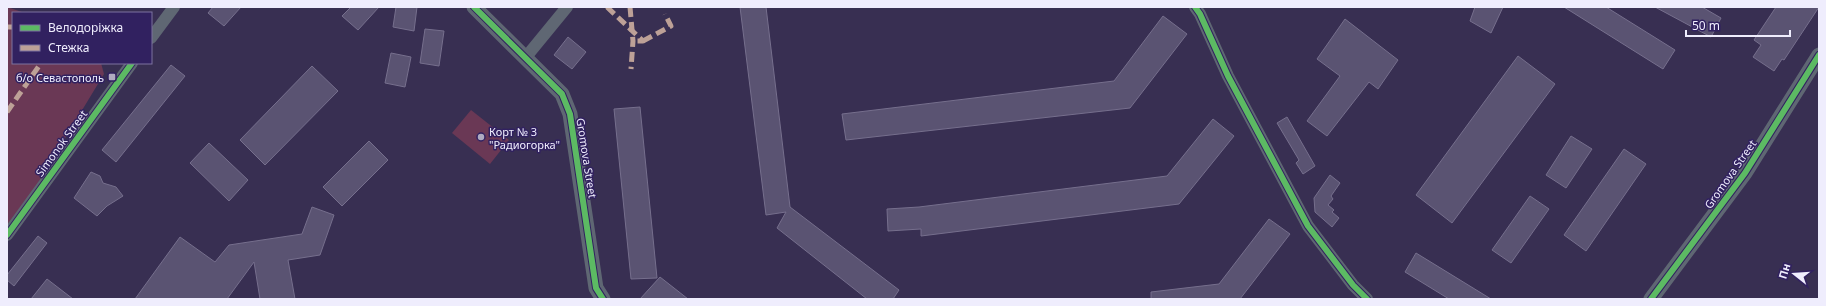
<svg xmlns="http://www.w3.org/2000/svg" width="1826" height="306" font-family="'Noto Sans',sans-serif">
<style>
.green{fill:#6a3855}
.building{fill:#5a5372;stroke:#766f8d}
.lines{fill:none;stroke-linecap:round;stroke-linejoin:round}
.minor{stroke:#5f6773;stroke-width:12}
.tertiary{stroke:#5f6773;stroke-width:15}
.quiet{stroke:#bda197;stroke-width:5;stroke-dasharray:10 5;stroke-linecap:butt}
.cycleway-casing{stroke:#312160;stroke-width:8}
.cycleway{stroke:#5cba63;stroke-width:6}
.poi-dot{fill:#afaac1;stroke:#312160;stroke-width:1.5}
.labels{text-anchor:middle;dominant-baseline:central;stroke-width:3;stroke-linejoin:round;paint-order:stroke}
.poi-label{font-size:11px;fill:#efedfd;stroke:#312160;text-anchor:end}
.street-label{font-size:11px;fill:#efedfd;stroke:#312160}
</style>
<rect width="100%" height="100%" fill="#382f52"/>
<g class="green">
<path d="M7,7L25,13H13V63H101L104,74L7,234Z"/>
<path d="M471,110L509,140L490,164L452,133Z"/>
</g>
<g class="building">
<path d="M213,7H241L224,26L208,13Z"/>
<path d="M351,7H379L358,30L342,16Z"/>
<path d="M396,7H417L414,31L393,27Z"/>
<path d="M740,7H766L790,207L899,290L893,299H867L777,228L786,212L766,215Z"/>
<path d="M1475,7H1503L1491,33L1470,21Z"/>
<path d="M1564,7H1606L1675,50L1663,69Z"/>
<path d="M1655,7H1702L1721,18L1711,37Z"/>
<path d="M1776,7H1819L1784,60L1782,59L1774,71L1753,57L1761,45L1754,40Z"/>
<path d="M1163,16L1187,34L1130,108L846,140L842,114L1114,81Z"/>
<path d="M1345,19L1398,60L1378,89L1369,82L1327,136L1307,121L1340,76L1317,59Z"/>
<path d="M425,29L444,31L439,66L420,63Z"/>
<path d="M568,37L586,52L572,69L554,55Z"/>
<path d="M391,53L411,57L405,87L385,83Z"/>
<path d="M1518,56L1555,84L1452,223L1416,195Z"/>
<path d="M171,65L185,76L116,162L102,150Z"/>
<path d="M312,66L338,91L265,165L240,140Z"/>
<path d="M640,107L657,278L631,279L614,109Z"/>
<path d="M1287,117L1315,166L1303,174L1296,163L1299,160L1277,123Z"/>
<path d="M1213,119L1234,136L1179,204L921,236V229L888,231L887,209L919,207L1167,176Z"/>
<path d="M1571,136L1592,149L1566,188L1546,175Z"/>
<path d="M369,141L388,160L342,206L323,187Z"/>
<path d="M209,143L248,180L229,201L190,163Z"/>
<path d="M1624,149L1646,164L1586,251L1564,235Z"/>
<path d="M91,172L100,176L103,183L116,187L123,196L107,206L97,216L74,198Z"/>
<path d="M1330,175L1340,183L1331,196L1333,199L1328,205L1334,210L1332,212L1339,218L1332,227L1315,212L1314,198Z"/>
<path d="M1530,196L1549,209L1511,263L1492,250Z"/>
<path d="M312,207L334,215L320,255L288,260L295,299H260L254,262L227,299H135L180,237L215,262L229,245L302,234Z"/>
<path d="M1269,219L1290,234L1240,299H1151V292L1219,284Z"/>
<path d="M38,236L47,243L14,286L7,280V275Z"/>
<path d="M1416,253L1491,299H1449L1405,272Z"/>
<path d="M660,277L688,299H640Z"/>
<path d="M47,279L73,299H31Z"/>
</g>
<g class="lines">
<g class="minor">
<path d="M1195,7L1200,14L1228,76L1308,226L1353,285L1367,299"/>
<path d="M151,38L174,7"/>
<path d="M526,57L567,7"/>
<path d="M7,235L132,63"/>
</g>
<g class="tertiary">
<path d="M474,7L562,94L570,114L596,288L603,299"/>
<path d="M1651,299L1745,173L1819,55"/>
</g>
<g class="quiet">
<path d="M607,7L643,41H633"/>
<path d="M630,7L633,41L631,69"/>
<path d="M7,27H13"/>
<path d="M643,41L671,26L665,14"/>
<path d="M7,112L41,63"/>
</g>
<defs>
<g id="cycleway">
<path d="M474,7L562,94L570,114L596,288L603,299"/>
<path d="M1195,7L1200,14L1228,76L1308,226L1353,285L1367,299"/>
<path d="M7,235L132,63"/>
<path d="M1651,299L1745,173L1819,55"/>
</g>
</defs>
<use href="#cycleway" class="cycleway-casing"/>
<use href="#cycleway" class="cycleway"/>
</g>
<g class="poi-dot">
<rect x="108" y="73" width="8" height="8" rx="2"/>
<circle cx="481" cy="137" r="4"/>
</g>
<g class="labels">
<g class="poi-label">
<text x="104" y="77">б/о Севастополь</text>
<text x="489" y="131" text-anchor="start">Корт № 3<tspan x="489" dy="13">"Радиогорка"</tspan></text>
</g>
<g class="street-label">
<text transform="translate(61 143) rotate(-54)">Simonok Street</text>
<text transform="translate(587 158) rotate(81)">Gromova Street</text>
<text transform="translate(1730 174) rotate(-55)">Gromova Street</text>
</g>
</g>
<rect width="1826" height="306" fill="none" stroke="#efedfd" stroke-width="16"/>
<rect x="12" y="12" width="140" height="52" fill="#312160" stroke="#7d739f"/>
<rect x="20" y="25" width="20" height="6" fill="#5cba63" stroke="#7d739f"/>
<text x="48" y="32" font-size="12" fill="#efedfd">Велодоріжка</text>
<rect x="20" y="45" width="20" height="6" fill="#bda197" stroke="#7d739f"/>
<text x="48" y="52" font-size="12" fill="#efedfd">Стежка</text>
<g transform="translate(1794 274) rotate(287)" stroke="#312160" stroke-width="3" paint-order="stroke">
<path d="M0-3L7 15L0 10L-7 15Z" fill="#efedfd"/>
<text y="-6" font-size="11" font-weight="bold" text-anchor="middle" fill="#efedfd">Пн</text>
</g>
<path d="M1686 30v6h104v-6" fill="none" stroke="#efedfd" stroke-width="2"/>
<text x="1692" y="30" font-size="12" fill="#efedfd" stroke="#312160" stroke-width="3" paint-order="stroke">50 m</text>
</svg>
